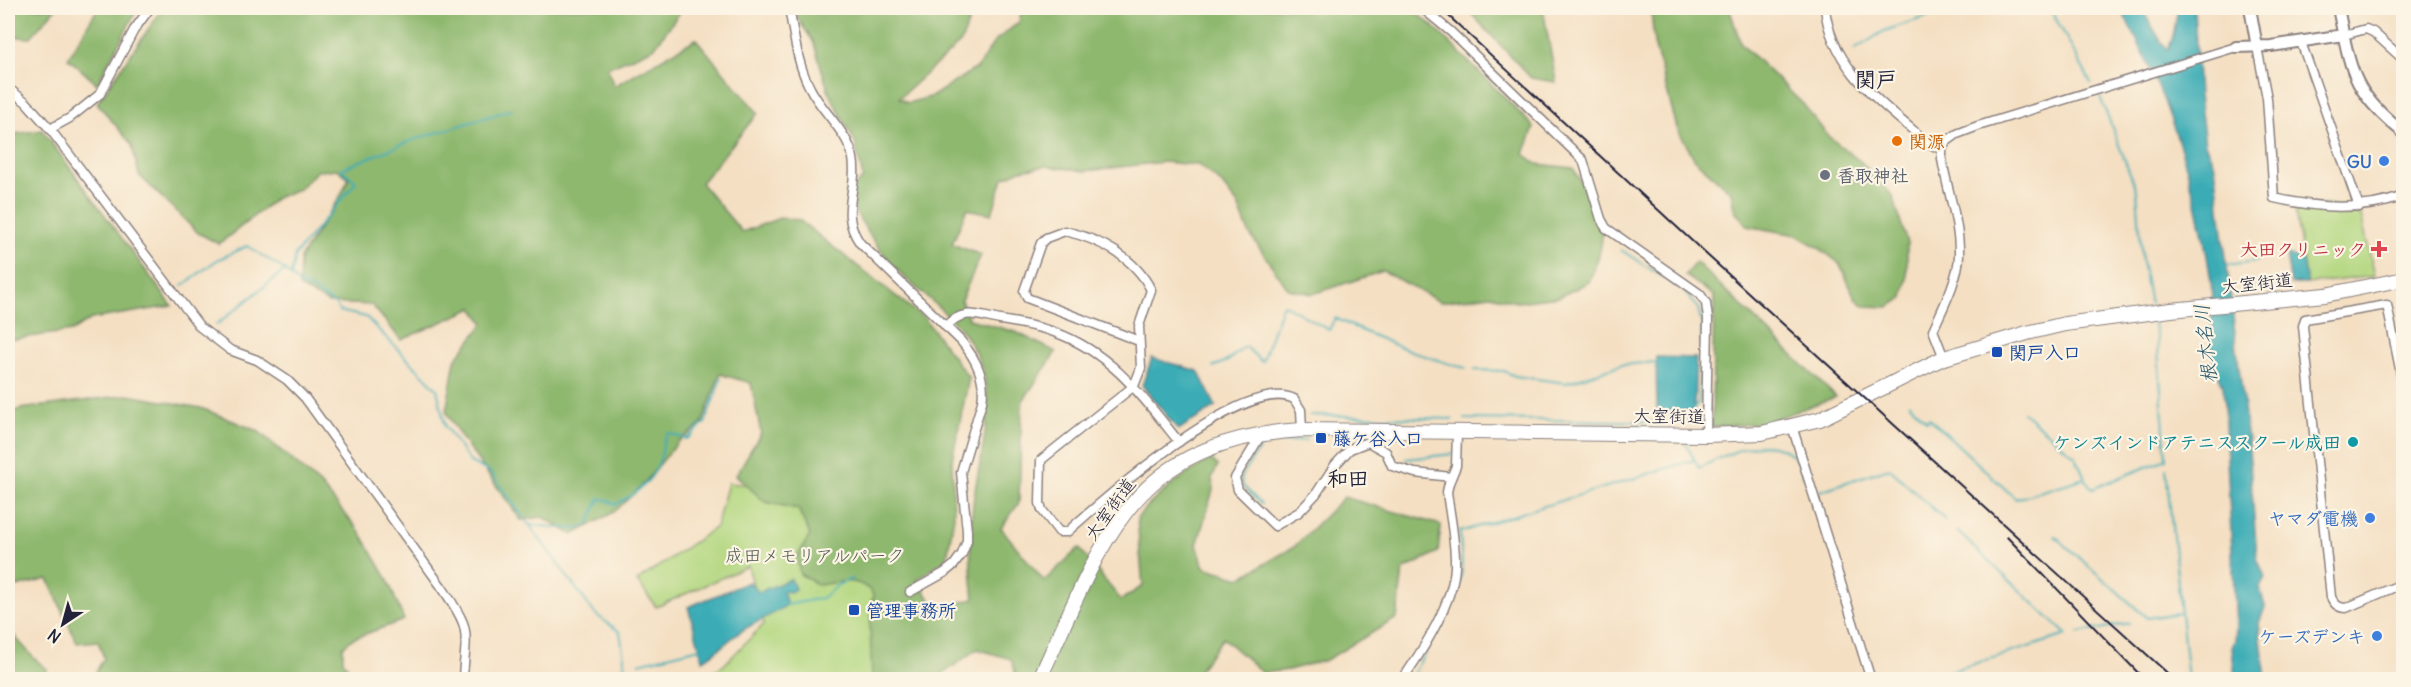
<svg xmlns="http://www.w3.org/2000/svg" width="2411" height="687" font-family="Delius,'Klee One',sans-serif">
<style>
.green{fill:#b3d780;stroke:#6a7c5e;stroke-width:1.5}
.forest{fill:#8eb86e;stroke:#586d54;stroke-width:1.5}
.water{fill:#3bacb5;stroke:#2e6778;stroke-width:1.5}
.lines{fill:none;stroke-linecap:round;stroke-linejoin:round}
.stream{stroke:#3bacb5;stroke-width:2}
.minor-casing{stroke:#8b807e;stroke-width:11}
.tertiary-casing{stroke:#8b807e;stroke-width:14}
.primary-casing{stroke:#8b807e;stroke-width:16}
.minor{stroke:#fff;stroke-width:8}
.tertiary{stroke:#fff;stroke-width:10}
.primary{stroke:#fff;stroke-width:14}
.rail{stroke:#22223b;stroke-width:2}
.food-dot{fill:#e8710a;stroke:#fcf5e5;stroke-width:2}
.shop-dot{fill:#3f7fe0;stroke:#fcf5e5;stroke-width:2}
.worship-dot{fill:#6b7280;stroke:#fcf5e5;stroke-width:2}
.health-dot{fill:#e0444e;stroke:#fcf5e5;stroke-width:2}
.transit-dot{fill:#1a4fb4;stroke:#fcf5e5;stroke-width:2}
.culture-dot{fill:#0f9aa8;stroke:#fcf5e5;stroke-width:2}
.labels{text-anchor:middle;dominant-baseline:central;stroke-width:4.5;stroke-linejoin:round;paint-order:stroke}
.food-label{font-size:18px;font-weight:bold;fill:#c56008;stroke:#fcf5e5;text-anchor:start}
.shop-label{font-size:18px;font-weight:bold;fill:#366cbe;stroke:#fcf5e5;text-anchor:end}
.worship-label{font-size:18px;font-weight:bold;fill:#5b616d;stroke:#fcf5e5;text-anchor:start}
.health-label{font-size:18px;font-weight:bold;fill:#be3a42;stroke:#fcf5e5;text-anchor:end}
.street-label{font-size:18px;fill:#22223b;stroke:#fcf5e5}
.transit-label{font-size:18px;font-weight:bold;fill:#164399;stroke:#fcf5e5;text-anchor:start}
.culture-label{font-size:18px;font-weight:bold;fill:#0d838f;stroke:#fcf5e5;text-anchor:end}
.park-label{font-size:18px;fill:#4e5850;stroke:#fcf5e5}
.water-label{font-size:20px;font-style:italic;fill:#2c596c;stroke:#fcf5e5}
.quarter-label{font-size:21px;font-weight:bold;fill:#22223b;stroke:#fcf5e5}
</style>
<rect width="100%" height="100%" fill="#fcf5e5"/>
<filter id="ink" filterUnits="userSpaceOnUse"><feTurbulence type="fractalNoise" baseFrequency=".0167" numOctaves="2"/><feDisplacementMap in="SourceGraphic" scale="12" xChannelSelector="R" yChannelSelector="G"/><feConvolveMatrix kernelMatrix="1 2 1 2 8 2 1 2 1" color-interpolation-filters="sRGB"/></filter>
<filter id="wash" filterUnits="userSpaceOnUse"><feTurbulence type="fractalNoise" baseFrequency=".008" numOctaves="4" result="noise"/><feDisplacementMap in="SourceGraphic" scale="24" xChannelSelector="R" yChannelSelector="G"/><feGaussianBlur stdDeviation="1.35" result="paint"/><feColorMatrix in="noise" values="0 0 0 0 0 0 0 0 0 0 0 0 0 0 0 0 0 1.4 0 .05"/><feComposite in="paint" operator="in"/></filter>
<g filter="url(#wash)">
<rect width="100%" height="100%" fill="#f4dfc2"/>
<g class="green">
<path d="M2300,204L2359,207L2375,276L2307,284L2295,211Z"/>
<path d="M867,474L879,680L696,679L723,666L764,624L748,566L656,607L637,581L716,527L728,483L795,488Z"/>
</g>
<g class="forest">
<path d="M8,8H56L30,38L8,36Z"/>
<path d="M98,8H138L97,84L68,58Z"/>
<path d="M163,8H683L654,48L607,68L614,86L696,39L758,113L701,183L742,232L780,218L799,220L925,319L969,378L952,460L954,516L947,558L917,580L936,608L974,599C970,568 969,535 973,504C979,455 999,404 977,356C961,320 928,300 901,274C878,251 862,223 846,196L863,178L855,142L829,93L813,41L798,19L796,8H974L961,42L899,98L908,103L933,96L978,67L994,42L1019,22L1022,8H1409L1432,25L1534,127L1524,154L1537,164L1573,168C1584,187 1601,210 1602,232C1603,249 1595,266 1589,282L1559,297L1516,302L1491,295L1440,302L1383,271L1313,294L1288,289L1249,233L1238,205L1220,182L1198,165L1163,162L1085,171L1046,166L1021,170L1003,178L992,214L967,209L952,244L981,255L961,300L969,319L1016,332L1056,352L1022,402L1019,503L1001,528L1044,581L1079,548L1121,600L1143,586L1137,518C1158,493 1183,475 1211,459L1218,466L1212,477L1213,490L1197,545L1204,567L1240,578L1294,547L1344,497L1441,525L1438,552L1403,570L1397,618L1326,660L1288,670L1263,673L1223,638L1192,679L1081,680V675L1064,679H1017L1011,659L977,649L936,679H872L870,627L873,594C859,576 838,582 818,585L800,574L797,557L810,535L798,509L765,502L736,475L761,433L751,383L720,374L702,424L678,442L642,486L614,512L573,535L543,517L521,520L461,437L446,412L455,360L484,323L473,308L401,340L372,305L329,303L299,287L300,258L341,195L349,178L337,169L317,171L299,189L278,197L219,244L198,233L139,175L132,145L97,103Z"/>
<path d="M1466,8H1543L1556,82L1531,78Z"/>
<path d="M1651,8H1729L1741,44L1803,104L1828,136L1861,162L1893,196L1907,243V279L1903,298L1889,307L1864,306L1855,298L1840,264L1822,250L1797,235L1747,226L1734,209L1731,192L1695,160L1677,128L1654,43Z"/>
<path d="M42,130L172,306L91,319L72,331L8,340V135Z"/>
<path d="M1696,262L1836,397L1764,423L1712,427L1714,296L1685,275Z"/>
<path d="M128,395L201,408L258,431L320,484L360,532L387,578L404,620L352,639L343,647V661L359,679H92L104,658L98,641L77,643L48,579L8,589V415L20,409Z"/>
<path d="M8,629L34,658L47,669L45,679H8Z"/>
</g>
<g class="water">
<path d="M2120,8H2141L2162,43L2168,49L2173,37L2178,8H2194L2199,96L2205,144L2215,166L2249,450L2257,558L2265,577L2260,588L2265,607L2259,623L2266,679H2235L2232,647L2235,640L2236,626L2223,385C2219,376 2214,368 2213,359C2209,333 2214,307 2211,281C2197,185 2167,92 2120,8Z"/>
<path d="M2286,255L2303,259L2307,284H2291Z"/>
<path d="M1656,357L1696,358L1694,411L1657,412Z"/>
<path d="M1152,358L1198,371L1216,407L1178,430L1142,385Z"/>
<path d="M791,579L795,589L791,592L783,591L787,605C775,613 763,619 750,626C733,634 720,651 703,660L688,607L749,582L759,592Z"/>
</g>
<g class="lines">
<g class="stream">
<path d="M2050,8L2091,83"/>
<path d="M1854,50L1884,31L1953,8"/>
<path d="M2100,97L2137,191L2142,261L2150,304"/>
<path d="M2227,265L2257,261"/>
<path d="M291,276L295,255L356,182L341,169L413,140L513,109"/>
<path d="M182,286L217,260L247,246L285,270L298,283L313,290L336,305L339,311L366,317L437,389L445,426L470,462L490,472L595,614L620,632L625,666L603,680"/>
<path d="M216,325L284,271"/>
<path d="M1213,367L1229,360L1245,346L1262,362L1283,304L1329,330L1335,318C1377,338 1420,357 1466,368"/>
<path d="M1474,370L1504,371L1515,376L1566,383L1620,365L1657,362"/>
<path d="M1909,403L1927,421L1929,418L2016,499L2085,478L2092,489L2166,459L2157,337L2153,320"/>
<path d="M2023,412L2076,457L2085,478"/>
<path d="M1310,415L1452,419"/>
<path d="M1465,419L1687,422L1699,401L1702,326L1698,308L1683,290L1621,250"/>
<path d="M1686,444L1699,468C1727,454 1769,430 1796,459C1800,463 1802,472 1804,477"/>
<path d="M1406,459L1453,454"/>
<path d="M2166,469L2188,680"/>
<path d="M1820,491L1889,468L1946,521"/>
<path d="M1261,504L1242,485L1241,477L1262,444L1306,440"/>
<path d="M530,525L575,529L588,525L600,498L616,504C637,494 655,480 661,456C664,448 661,440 668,433L687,439L705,423L721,378"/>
<path d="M1957,531L2067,635"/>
<path d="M2055,536L2147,618L2179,613"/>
<path d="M787,605L822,598L839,584L852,579"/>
<path d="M2079,633L2130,623"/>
<path d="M639,663L700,648"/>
<path d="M1410,680L1456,596L1462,571L1460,532L1694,460"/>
<path d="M1922,680L2067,635"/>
</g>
</g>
</g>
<g filter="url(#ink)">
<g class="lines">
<defs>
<g id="minor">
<path d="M789,8C794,34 797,64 810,88C822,112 848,132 853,158C859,190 838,212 860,243L961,341C976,359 986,378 982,402L961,472L967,531V541L962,554L954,565L944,573L910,592"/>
<path d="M1422,8L1451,32L1583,160L1601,219L1606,228L1700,294L1706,303L1708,319L1706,435"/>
<path d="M1825,8C1830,59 1870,95 1908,126C1918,134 1929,146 1942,149"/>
<path d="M2344,35L2366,29L2373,32L2404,60"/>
<path d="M2301,42L2359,207"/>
<path d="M2257,47L2267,98L2274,198C2318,208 2361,212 2404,196"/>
<path d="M8,88L26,102L50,129L200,327L230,350L257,360L287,380L305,398L441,586C449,598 458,610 463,623C469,639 463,662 463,680"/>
<path d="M50,129L70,118L100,94L134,30L150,8"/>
<path d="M946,327C963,307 978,316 1000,320C1018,323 1037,326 1054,332C1111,352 1143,397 1179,442"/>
<path d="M1139,341L1027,298L1024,291L1041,243L1046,238L1065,231C1099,239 1135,257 1151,290L1139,326L1141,368L1134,386L1041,460L1040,503L1042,510L1059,532H1067C1104,499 1245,374 1294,399L1301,410L1302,430"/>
<path d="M1944,358L1933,330C1942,310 1959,277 1959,255C1960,222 1947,191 1942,159V149L1946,142L1957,134L1978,126L2236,47"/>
<path d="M2404,389L2387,305L2305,319L2303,326L2331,597C2334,604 2338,608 2346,608L2404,583"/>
<path d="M1792,426L1871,680"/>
<path d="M1261,435L1235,478L1238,490L1275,526L1299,512L1316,494L1335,465L1350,449L1368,442L1386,452L1392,466L1415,473L1451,477"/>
<path d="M1402,680C1423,650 1453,603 1455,567C1456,543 1450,516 1447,492L1449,483L1456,466L1457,432"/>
</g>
<g id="tertiary">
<path d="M2250,8L2257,47"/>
<path d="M2338,8C2351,70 2351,92 2404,133"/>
<path d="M2236,47L2271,46L2344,35"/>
</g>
<path id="primary" d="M1039,680C1103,542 1129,440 1302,430L1706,435L1762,433L1820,419L1941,359L2027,333L2065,324L2171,310L2325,295L2404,279"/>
</defs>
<use href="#minor" class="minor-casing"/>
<use href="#tertiary" class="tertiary-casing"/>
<use href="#primary" class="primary-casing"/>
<use href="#minor" class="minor"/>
<use href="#tertiary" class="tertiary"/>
<use href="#primary" class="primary"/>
<g class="rail">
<path d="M1440,8L1706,254L2175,680"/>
<path d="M2007,537L2145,680"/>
</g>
</g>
</g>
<circle class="food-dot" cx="1897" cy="141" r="6"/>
<g class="shop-dot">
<circle cx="2384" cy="161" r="6"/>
<circle cx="2370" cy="518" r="6"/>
<circle cx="2377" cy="636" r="6"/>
</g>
<circle class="worship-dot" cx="1825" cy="175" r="6"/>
<path class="health-dot" d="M2376 240h6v6h6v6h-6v6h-6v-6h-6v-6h6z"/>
<g class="transit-dot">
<rect x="1991" y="346" width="12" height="12" rx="3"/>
<rect x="1315" y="432" width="12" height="12" rx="3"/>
<rect x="848" y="604" width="12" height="12" rx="3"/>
</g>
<circle class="culture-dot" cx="2353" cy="442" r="6"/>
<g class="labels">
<g class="food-label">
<text x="1909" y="141">関源</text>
</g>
<g class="shop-label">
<text x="2372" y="161">GU</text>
<text x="2358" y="518">ヤマダ電機</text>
<text x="2365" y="636">ケーズデンキ</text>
</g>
<g class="worship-label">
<text x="1837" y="175">香取神社</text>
</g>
<g class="health-label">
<text x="2366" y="249">大田クリニック</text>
</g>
<g class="street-label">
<text transform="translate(2257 283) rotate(-6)">大室街道</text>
<text transform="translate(1669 416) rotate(1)">大室街道</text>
<text transform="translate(1110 509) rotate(-54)">大室街道</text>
</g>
<g class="transit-label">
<text x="2009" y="352">関戸入口</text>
<text x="1333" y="438">藤ケ谷入口</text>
<text x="866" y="610">管理事務所</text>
</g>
<g class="culture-label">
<text x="2341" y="442">ケンズインドアテニススクール成田</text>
</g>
<g class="park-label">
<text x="815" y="555">成田メモリアルパーク</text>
</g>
<g class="water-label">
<text transform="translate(2205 344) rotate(-96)">根木名川</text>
</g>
<g class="quarter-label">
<text x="1876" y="79">関戸</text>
<text x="1348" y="478">和田</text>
</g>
</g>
<rect width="2411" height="687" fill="none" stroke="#fcf5e5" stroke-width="30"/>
<g transform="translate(63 624) rotate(216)" stroke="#fcf5e5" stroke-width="4.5" paint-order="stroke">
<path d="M0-4.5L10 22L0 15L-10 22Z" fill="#22223b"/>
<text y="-9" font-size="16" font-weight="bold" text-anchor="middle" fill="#22223b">N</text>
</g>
</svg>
